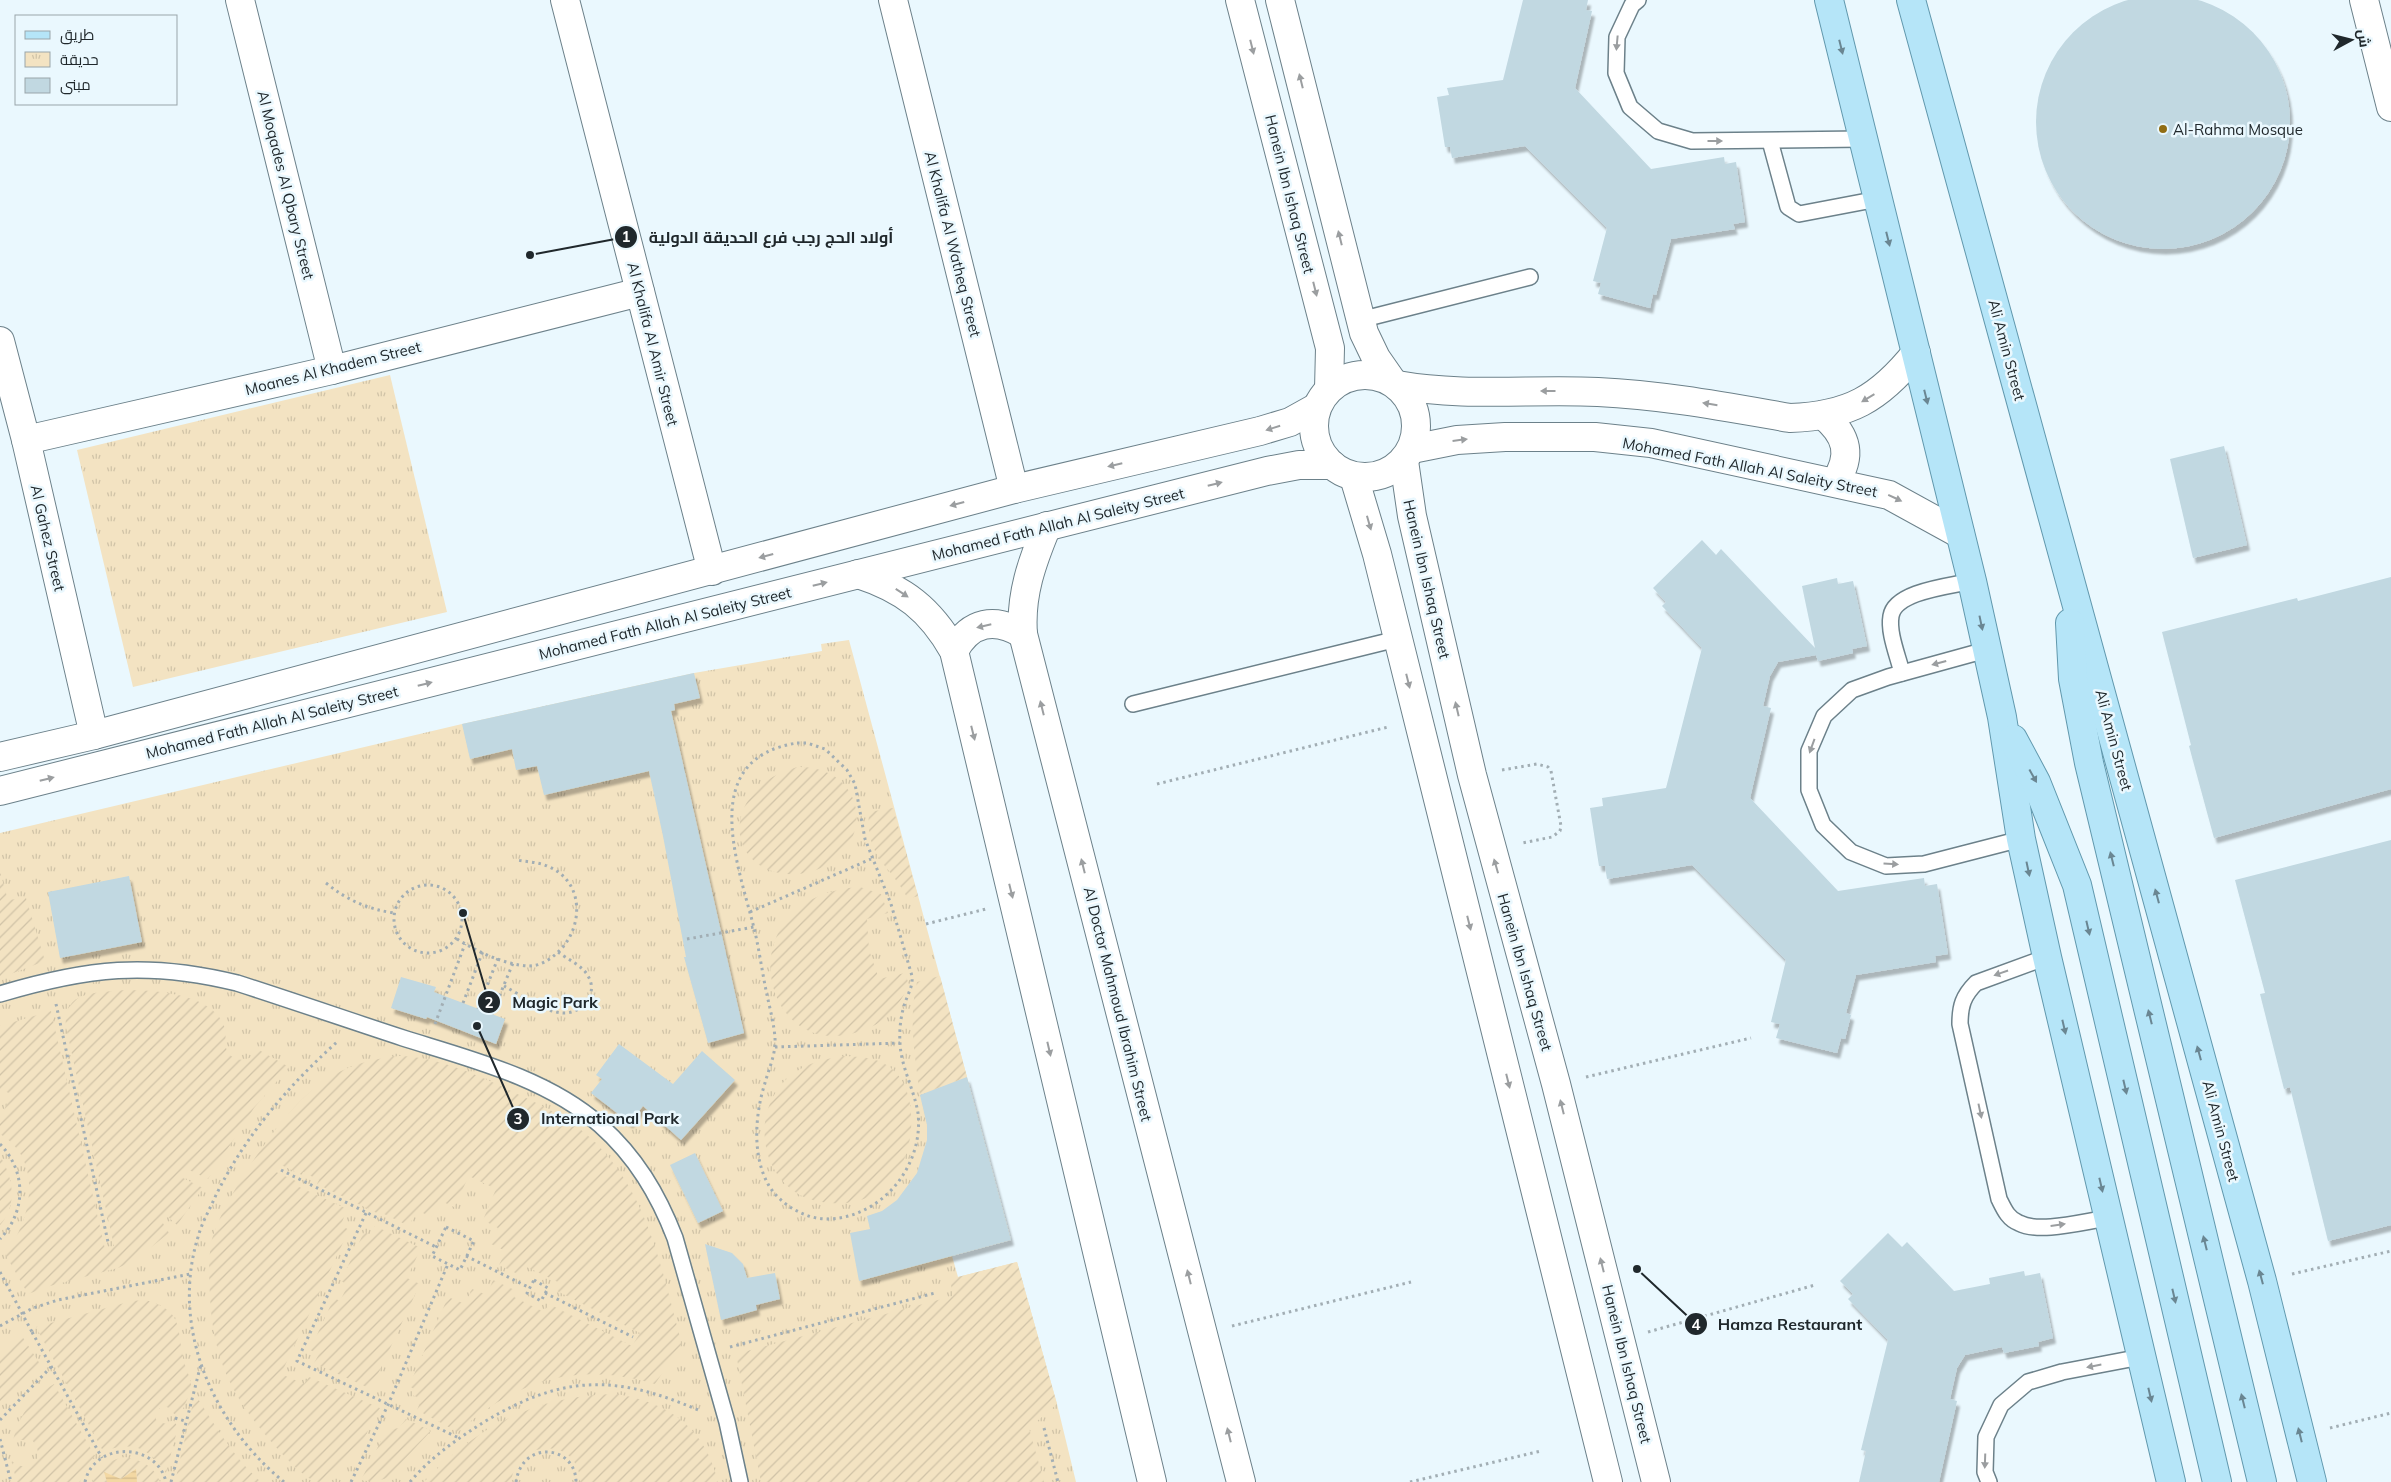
<svg xmlns="http://www.w3.org/2000/svg" width="2391" height="1482" font-family="Mulish,Cairo,sans-serif">
<style>
.park{fill:url(#park-tufts)}
.garden{fill:url(#garden-furrows)}
.water{fill:url(#water-rules)}
.building{fill:#c1d8e1;filter:url(#shadow)}
.lines{fill:none;stroke-linecap:round;stroke-linejoin:round}
.service-casing{stroke:#6c818a;stroke-width:18}
.minor-casing{stroke:#6c818a;stroke-width:30}
.primary-casing{stroke:#6198ad;stroke-width:30}
.path{stroke:#a2aeb4;stroke-width:3;stroke-dasharray:2.5 4;stroke-linecap:butt}
.service{stroke:#fff;stroke-width:15}
.minor{stroke:#fff;stroke-width:28}
.primary{stroke:#b5e5f8;stroke-width:28}
.path-bridge{stroke:#a2aeb4;stroke-width:3;stroke-dasharray:2.5 4;stroke-linecap:butt}
.oneway{fill:#9b9ea0}
.oneway2{fill:#6a8692}
.poi-dot{fill:#916d13;stroke:#eaf8fe;stroke-width:2}
.labels{text-anchor:middle;dominant-baseline:central;stroke-width:5;stroke-linejoin:round;paint-order:stroke}
.poi-label{font-size:15px;fill:#20282c;stroke:#eaf8fe;text-anchor:start}
.street-label{font-size:15px;fill:#20282c;stroke:#eaf8fe}
.leader{fill:none;stroke:#20282c;stroke-width:2}
.callout-dot{fill:#20282c;stroke:#eaf8fe;stroke-width:2}
.mark-label{font-size:15px;text-anchor:middle;font-weight:bold;fill:#fff}
.callout-label{font-size:16px;text-anchor:middle;font-weight:bold;fill:#20282c;stroke:#eaf8fe;stroke-width:5;stroke-linejoin:round;paint-order:stroke}
</style>
<defs>
<pattern id="park-tufts" width="24" height="20" patternUnits="userSpaceOnUse" patternTransform="scale(1.25)"><rect width="24" height="20" fill="#f3e3c2"/><path d="M3 7l-1-3M5 7V3M7 7l1-3M15 17l-1-3M17 17v-4M19 17l1-3" fill="none" stroke="#d0c3a7"/></pattern>
<pattern id="garden-furrows" width="10" height="10" patternUnits="userSpaceOnUse" patternTransform="scale(1.25)"><rect width="10" height="10" fill="#f3e3c2"/><path d="M-1 1l2-2M0 10L10 0M9 11l2-2" fill="none" stroke="#d0c3a7"/></pattern>
<pattern id="water-rules" width="6" height="5" patternUnits="userSpaceOnUse" patternTransform="scale(1.25)"><rect width="6" height="5" fill="#f3d8a3"/><path d="M0 2.5h6" fill="none" stroke="#d0b98c"/></pattern>
<filter id="shadow"><feDropShadow dx="3" dy="5.5" stdDeviation="1" flood-color="#0004"/></filter>
</defs>
<rect width="100%" height="100%" fill="#eaf8fe"/>
<g class="park">
<path d="M390,375L447,612L133,687L77,450Z"/>
<path d="M849,640L1011,1240L952,1256L958,1277L1017,1262L1057,1404L1076,1482H0V833L462,724L694,673L822,651L821,644Z"/>
</g>
<g class="garden">
<path d="M797,767C867,765 878,847 816,870C801,875 787,876 772,871C731,857 731,812 760,786C771,776 783,772 797,767Z"/>
<path d="M893,808L918,896L908,899C890,864 865,858 869,812Z"/>
<path d="M0,872L8,900L26,898L45,961L0,978Z"/>
<path d="M860,887L881,894L888,913L867,919L869,950L879,979L905,973L909,985C897,1010 884,1024 858,1032C758,1064 725,895 860,887Z"/>
<path d="M940,976L967,1077L920,1095C915,1056 908,1020 917,982Z"/>
<path d="M125,990C154,990 212,993 224,1026C228,1035 222,1047 230,1055C240,1064 252,1059 259,1050L289,1067L254,1108L208,1179L187,1169L183,1178L203,1188L177,1225L166,1215L161,1220L169,1233L135,1260L118,1268L50,1286L28,1294L5,1254C32,1220 44,1160 0,1134V1120L11,1094L0,1089V1026L51,1011L105,1249L114,1246L66,1027C62,990 97,993 125,990Z"/>
<path d="M399,1056C437,1057 473,1073 507,1089C532,1101 558,1112 580,1129C646,1182 659,1260 680,1337L681,1345L655,1384C577,1361 518,1379 458,1432L417,1410L419,1405L415,1403L417,1397L412,1395L414,1389L409,1386L448,1297L465,1304L472,1289L487,1295L493,1280L517,1291L514,1297L544,1312L549,1304L632,1346L640,1333L557,1291L560,1283L527,1267L522,1276L499,1265L506,1251L491,1244L498,1228L483,1220L496,1189L469,1176L454,1207L439,1200L431,1217L417,1210L409,1226L380,1212L379,1214L317,1184L319,1180L303,1172L302,1175L279,1164L276,1172L298,1182L297,1186L347,1209L341,1225L349,1230L281,1374L304,1384L309,1377L380,1408L358,1450L320,1482C307,1482 283,1455 274,1445C232,1397 213,1360 210,1296C209,1277 208,1258 212,1239C222,1206 249,1165 270,1137C307,1088 337,1062 399,1056Z"/>
<path d="M846,1056C863,1057 883,1058 895,1072C906,1082 910,1099 911,1113C915,1168 880,1212 822,1202C762,1193 745,1114 790,1076C806,1063 826,1058 846,1056Z"/>
<path d="M0,1156C13,1177 18,1205 0,1225Z"/>
<path d="M375,1226L421,1248L407,1278L420,1284L371,1389L314,1363L319,1354L310,1350L334,1298L340,1301L348,1285L341,1281L364,1232L371,1235Z"/>
<path d="M1017,1262L1057,1404L1029,1428L1044,1482H761L736,1354L953,1296L950,1279Z"/>
<path d="M145,1300C183,1310 177,1327 183,1358C185,1367 190,1376 191,1384C191,1393 184,1406 181,1414H174C168,1400 151,1408 157,1422L168,1424L173,1420L178,1427L166,1473C148,1447 134,1441 103,1451L36,1327L132,1301Z"/>
<path d="M20,1333L40,1364L5,1400L0,1409V1352Z"/>
<path d="M54,1384L95,1456L88,1464L80,1482H17L11,1460C29,1477 48,1458 32,1440H18L12,1445C18,1418 29,1399 54,1384Z"/>
<path d="M195,1394C215,1425 233,1457 261,1482H175Z"/>
<path d="M617,1394C670,1403 705,1428 718,1482H580C580,1437 517,1437 511,1482H424C478,1425 538,1395 617,1394Z"/>
<path d="M406,1419L431,1431L387,1478L374,1482L361,1480L386,1431L399,1428Z"/>
<path d="M125,1457C142,1460 154,1466 160,1482H137L136,1469L121,1479L105,1473L107,1482H92C98,1466 110,1460 125,1457Z"/>
</g>
<path class="water" d="M136,1469L137,1482H107L104,1472L121,1479Z"/>
<g class="building">
<circle cx="2163" cy="122" r="127"/>
<path d="M1523,0H1588L1586,10L1592,11L1575,88L1651,169L1724,157L1725,164L1736,162L1745,222L1733,224L1735,229L1671,239L1656,295L1653,294L1650,308L1598,294L1601,283L1593,281L1607,228L1525,146L1452,158L1450,147H1445L1437,97L1449,95L1447,88L1503,80Z"/>
<path d="M2224,446L2247,545L2193,558L2170,459Z"/>
<path d="M1702,540L1716,555L1721,549L1815,648L1802,586L1837,578L1838,584L1853,581L1867,646L1852,649L1853,653L1818,661L1816,655L1778,662L1770,676L1763,706L1771,708L1750,798L1838,891L1924,878L1925,886L1937,884L1948,954L1935,956L1936,962L1856,975L1846,1013L1851,1015L1845,1039L1841,1038L1837,1053L1776,1038L1780,1024L1771,1022L1786,960L1692,865L1607,879L1605,866H1599L1590,808L1603,806L1602,798L1666,788L1702,648L1662,606L1666,602L1653,588Z"/>
<path d="M2391,577V789L2214,838L2189,746L2191,745L2162,632L2297,598L2298,601Z"/>
<path d="M694,673L700,698L674,704L675,710L671,711L744,1033L708,1043L684,957H686L663,836L649,771L544,795L537,766L516,770L512,749L470,759L462,724Z"/>
<path d="M2391,840V1225L2328,1241L2290,1087L2284,1089L2260,994L2265,993L2235,880Z"/>
<path d="M129,876L142,942L60,958L48,892Z"/>
<path d="M401,977L436,987L434,992L505,1019L496,1044L427,1017L426,1019L391,1008Z"/>
<path d="M619,1044L673,1084L702,1051L735,1080L681,1140L643,1106L630,1123L591,1093L602,1079L596,1075Z"/>
<path d="M967,1077L1011,1240L859,1281L850,1233L870,1229L867,1216L882,1211L897,1200L917,1173L927,1140V1125L920,1095Z"/>
<path d="M695,1153L723,1211L698,1223L670,1165Z"/>
<path d="M1888,1233L1902,1247L1907,1242L1954,1291L1990,1284L1989,1278L2024,1271L2025,1276L2040,1273L2053,1338L2038,1342L2039,1346L2004,1353L2002,1347L1965,1355L1957,1368L1950,1399L1957,1401L1939,1482H1859L1866,1451L1861,1450L1888,1340L1848,1299L1853,1294L1840,1281Z"/>
<path d="M705,1244L732,1253L743,1264L747,1278L775,1273L780,1299L756,1305L757,1310L721,1320Z"/>
</g>
<g class="lines">
<defs>
<g id="service">
<path d="M1638,0L1632,5L1617,37L1616,73L1630,107L1658,131L1692,141L1863,139"/>
<path d="M1770,141L1788,207L1799,214L1878,199"/>
<path d="M1360,320L1530,277"/>
<path d="M1986,650L1888,677L1852,690L1824,716L1809,751V790L1823,825L1851,852L1886,866L1924,864L2021,839"/>
<path d="M1902,673C1898,656 1888,633 1891,616C1895,591 1951,586 1972,581"/>
<path d="M1133,704L1397,639"/>
<path d="M2047,957L1976,983C1963,996 1960,1006 1960,1024L1999,1199C2004,1209 2008,1219 2019,1223C2040,1234 2085,1221 2109,1218"/>
<path d="M0,994C87,968 148,961 237,983C293,1001 348,1020 403,1038C470,1059 547,1078 600,1125C636,1157 658,1194 675,1238L727,1422L740,1482"/>
<path d="M1989,1482L1985,1472L1986,1437L2001,1405L2028,1382L2062,1372L2141,1357"/>
</g>
<g id="minor">
<path d="M240,0L332,370"/>
<path d="M565,0L712,571"/>
<path d="M893,0L1014,489"/>
<path d="M1240,0L1330,348L1329,389"/>
<path d="M1280,0L1364,333L1376,358L1392,381"/>
<path d="M2364,0L2391,107"/>
<path d="M0,341L26,440L94,735"/>
<circle cx="1365" cy="426" r="51"/>
<path d="M1397,385C1464,397 1531,389 1598,392C1663,395 1726,407 1790,418C1849,416 1879,399 1916,353"/>
<path d="M1823,415C1847,435 1853,455 1835,482"/>
<path d="M26,440L332,370L640,292"/>
<path d="M1412,449L1457,440L1505,437H1595L1651,443L1889,495L1960,534"/>
<path d="M1404,461L1412,516L1472,775L1556,1084L1656,1482"/>
<path d="M1354,477L1377,554L1608,1482"/>
<path d="M1047,526C1032,562 1020,595 1023,634L1241,1482"/>
<path d="M858,574C904,589 930,609 954,651L1152,1482"/>
<path d="M954,651C970,621 995,617 1023,634"/>
<path d="M0,757L94,735L1014,489L1260,431L1290,422L1317,407"/>
<path d="M0,791L1267,471L1299,465H1332"/>
</g>
<g id="primary">
<path d="M1829,0L1972,581L2002,717L2021,839L2047,957L2171,1482"/>
<path d="M1911,0L2262,1281L2312,1482"/>
<path d="M2070,623L2073,679L2089,763L2262,1482"/>
<path d="M2013,739L2036,782L2077,885L2217,1482"/>
</g>
</defs>
<use href="#service" class="service-casing"/>
<use href="#minor" class="minor-casing"/>
<use href="#primary" class="primary-casing"/>
<g class="path">
<path d="M797,743H807L825,749L847,770L855,784L865,839L891,904L912,976C913,985 909,992 906,1000C901,1013 899,1029 900,1043C901,1067 914,1089 918,1113C924,1166 882,1217 829,1219C806,1220 779,1204 768,1184C752,1155 755,1114 765,1083C769,1068 776,1054 775,1038C774,1024 770,1009 767,995C762,972 759,947 753,924C736,859 699,758 797,743Z"/>
<path d="M1502,770L1537,764L1548,767L1551,771L1561,826L1560,831L1552,837L1522,843"/>
<path d="M1157,784L1388,727"/>
<path d="M326,883C347,900 367,909 394,913"/>
<circle cx="428" cy="919" r="34"/>
<path d="M750,912L871,859"/>
<path d="M926,924L986,909"/>
<path d="M457,939C476,951 505,965 529,966C539,966 548,961 556,954C584,930 586,881 547,866C538,862 527,862 517,860"/>
<path d="M687,939L754,927"/>
<path d="M504,986C521,995 544,1012 563,1013C582,1014 599,994 588,976C583,966 567,959 558,952"/>
<path d="M463,1003L483,951"/>
<path d="M56,1004L108,1242"/>
<path d="M478,1009L498,958"/>
<path d="M492,1014L513,963"/>
<path d="M435,1024L465,944"/>
<path d="M775,1047L900,1043"/>
<path d="M1586,1077L1751,1038"/>
<path d="M0,1144C27,1172 26,1212 0,1239"/>
<path d="M281,1170L436,1247"/>
<path d="M366,1213L297,1361L459,1438"/>
<path d="M446,1227L474,1241L460,1270L432,1256Z"/>
<path d="M466,1256L530,1288"/>
<path d="M2292,1274L2391,1251"/>
<path d="M534,1280L548,1288L541,1301L527,1293Z"/>
<path d="M545,1293L633,1337"/>
<path d="M0,1326L33,1308L58,1300L190,1274"/>
<path d="M1232,1326L1411,1282"/>
<path d="M32,1332L102,1458"/>
<path d="M1648,1332L1815,1285"/>
<path d="M730,1347L935,1293"/>
<path d="M175,1418L185,1421"/>
<path d="M0,1420L51,1367"/>
<path d="M1044,1428L1058,1482"/>
<path d="M2330,1428L2391,1413"/>
<path d="M0,1439L11,1482"/>
<path d="M85,1482C94,1441 157,1442 166,1482"/>
<path d="M171,1482L201,1364"/>
<path d="M284,1482C213,1424 170,1328 198,1237C202,1222 210,1209 216,1195C246,1135 287,1087 337,1042"/>
<path d="M351,1482L388,1405L448,1264"/>
<path d="M410,1482C431,1457 457,1439 484,1422C562,1375 615,1374 698,1410"/>
<path d="M516,1482C522,1439 576,1445 576,1482"/>
<path d="M1410,1482L1541,1451"/>
</g>
<use href="#service" class="service"/>
<use href="#minor" class="minor"/>
<use href="#primary" class="primary"/>
<path class="path-bridge" d="M0,1272L32,1332"/>
</g>
<defs><path id="oneway-solid" d="M-6-.8H1V-3.2L6.5 0L1 3.2V.8H-6Z" transform="scale(1.25)"/></defs>
<g class="oneway">
<use href="#oneway-solid" transform="translate(1617 43) rotate(95)"/>
<use href="#oneway-solid" transform="translate(1252 47) rotate(76)"/>
<use href="#oneway-solid" transform="translate(1301 81) rotate(-104)"/>
<use href="#oneway-solid" transform="translate(1715 141)"/>
<use href="#oneway-solid" transform="translate(1340 238) rotate(-104)"/>
<use href="#oneway-solid" transform="translate(1315 289) rotate(76)"/>
<use href="#oneway-solid" transform="translate(1548 391) rotate(180)"/>
<use href="#oneway-solid" transform="translate(1868 398) rotate(149)"/>
<use href="#oneway-solid" transform="translate(1710 404) rotate(-171)"/>
<use href="#oneway-solid" transform="translate(1273 428) rotate(163)"/>
<use href="#oneway-solid" transform="translate(1460 440) rotate(-7)"/>
<use href="#oneway-solid" transform="translate(1115 465) rotate(167)"/>
<use href="#oneway-solid" transform="translate(1215 484) rotate(-14)"/>
<use href="#oneway-solid" transform="translate(1895 498) rotate(25)"/>
<use href="#oneway-solid" transform="translate(957 504) rotate(165)"/>
<use href="#oneway-solid" transform="translate(1369 523) rotate(74)"/>
<use href="#oneway-solid" transform="translate(766 556) rotate(165)"/>
<use href="#oneway-solid" transform="translate(820 584) rotate(-14)"/>
<use href="#oneway-solid" transform="translate(902 593) rotate(33)"/>
<use href="#oneway-solid" transform="translate(984 626) rotate(167)"/>
<use href="#oneway-solid" transform="translate(1939 663) rotate(165)"/>
<use href="#oneway-solid" transform="translate(1408 681) rotate(76)"/>
<use href="#oneway-solid" transform="translate(425 684) rotate(-14)"/>
<use href="#oneway-solid" transform="translate(1042 708) rotate(-104)"/>
<use href="#oneway-solid" transform="translate(1457 709) rotate(-103)"/>
<use href="#oneway-solid" transform="translate(973 733) rotate(76)"/>
<use href="#oneway-solid" transform="translate(1812 746) rotate(110)"/>
<use href="#oneway-solid" transform="translate(47 779) rotate(-14)"/>
<use href="#oneway-solid" transform="translate(1891 864) rotate(4)"/>
<use href="#oneway-solid" transform="translate(1083 866) rotate(-104)"/>
<use href="#oneway-solid" transform="translate(1496 866) rotate(-106)"/>
<use href="#oneway-solid" transform="translate(1011 891) rotate(76)"/>
<use href="#oneway-solid" transform="translate(1469 923) rotate(76)"/>
<use href="#oneway-solid" transform="translate(2001 973) rotate(161)"/>
<use href="#oneway-solid" transform="translate(1049 1049) rotate(77)"/>
<use href="#oneway-solid" transform="translate(1508 1081) rotate(76)"/>
<use href="#oneway-solid" transform="translate(1562 1107) rotate(-104)"/>
<use href="#oneway-solid" transform="translate(1980 1111) rotate(78)"/>
<use href="#oneway-solid" transform="translate(2058 1225) rotate(-8)"/>
<use href="#oneway-solid" transform="translate(1602 1265) rotate(-104)"/>
<use href="#oneway-solid" transform="translate(1189 1277) rotate(-104)"/>
<use href="#oneway-solid" transform="translate(2094 1366) rotate(169)"/>
<use href="#oneway-solid" transform="translate(1229 1435) rotate(-104)"/>
<use href="#oneway-solid" transform="translate(1985 1461) rotate(92)"/>
</g>
<g class="oneway2">
<use href="#oneway-solid" transform="translate(1841 47) rotate(76)"/>
<use href="#oneway-solid" transform="translate(1888 239) rotate(76)"/>
<use href="#oneway-solid" transform="translate(1926 397) rotate(76)"/>
<use href="#oneway-solid" transform="translate(1981 623) rotate(78)"/>
<use href="#oneway-solid" transform="translate(2033 776) rotate(61)"/>
<use href="#oneway-solid" transform="translate(2112 859) rotate(-104)"/>
<use href="#oneway-solid" transform="translate(2028 869) rotate(78)"/>
<use href="#oneway-solid" transform="translate(2157 896) rotate(-105)"/>
<use href="#oneway-solid" transform="translate(2088 928) rotate(77)"/>
<use href="#oneway-solid" transform="translate(2150 1017) rotate(-104)"/>
<use href="#oneway-solid" transform="translate(2064 1027) rotate(77)"/>
<use href="#oneway-solid" transform="translate(2199 1053) rotate(-105)"/>
<use href="#oneway-solid" transform="translate(2125 1087) rotate(77)"/>
<use href="#oneway-solid" transform="translate(2101 1185) rotate(77)"/>
<use href="#oneway-solid" transform="translate(2205 1243) rotate(-104)"/>
<use href="#oneway-solid" transform="translate(2261 1277) rotate(-105)"/>
<use href="#oneway-solid" transform="translate(2174 1296) rotate(77)"/>
<use href="#oneway-solid" transform="translate(2150 1395) rotate(77)"/>
<use href="#oneway-solid" transform="translate(2243 1401) rotate(-104)"/>
<use href="#oneway-solid" transform="translate(2300 1435) rotate(-104)"/>
</g>
<circle class="poi-dot" cx="2163" cy="129" r="5"/>
<g class="labels">
<g class="poi-label">
<text x="2173" y="129">Al-Rahma Mosque</text>
</g>
<g class="street-label">
<text transform="translate(286 185) rotate(76)">Al Moqades Al Qbary Street</text>
<text transform="translate(1290 194) rotate(76)">Hanein Ibn Ishaq Street</text>
<text transform="translate(953 244) rotate(76)">Al Khalifa Al Watheq Street</text>
<text transform="translate(653 344) rotate(76)">Al Khalifa Al Amir Street</text>
<text transform="translate(2007 350) rotate(75)">Ali Amin Street</text>
<text transform="translate(333 368) rotate(-14)">Moanes Al Khadem Street</text>
<text transform="translate(1750 467) rotate(11)">Mohamed Fath Allah Al Saleity Street</text>
<text transform="translate(1058 524) rotate(-14)">Mohamed Fath Allah Al Saleity Street</text>
<text transform="translate(48 538) rotate(77)">Al Gahez Street</text>
<text transform="translate(1427 579) rotate(77)">Hanein Ibn Ishaq Street</text>
<text transform="translate(665 623) rotate(-14)">Mohamed Fath Allah Al Saleity Street</text>
<text transform="translate(272 722) rotate(-14)">Mohamed Fath Allah Al Saleity Street</text>
<text transform="translate(2114 740) rotate(75)">Ali Amin Street</text>
<text transform="translate(1525 972) rotate(74)">Hanein Ibn Ishaq Street</text>
<text transform="translate(1118 1004) rotate(76)">Al Doctor Mahmoud Ibrahim Street</text>
<text transform="translate(2221 1131) rotate(75)">Ali Amin Street</text>
<text transform="translate(1627 1364) rotate(76)">Hanein Ibn Ishaq Street</text>
</g>
</g>
<path class="leader" d="M530 255L626 237M463 913L489 1002M477 1026L518 1119M1637 1269L1696 1324"/>
<g class="callout-dot">
<circle cx="530" cy="255" r="5"/>
<circle cx="463" cy="913" r="5"/>
<circle cx="477" cy="1026" r="5"/>
<circle cx="1637" cy="1269" r="5"/>
<circle cx="626" cy="237" r="12"/>
<circle cx="489" cy="1002" r="12"/>
<circle cx="518" cy="1119" r="12"/>
<circle cx="1696" cy="1324" r="12"/>
</g>
<g class="mark-label">
<text x="626" y="242">1</text>
<text x="489" y="1008">2</text>
<text x="518" y="1124">3</text>
<text x="1696" y="1330">4</text>
</g>
<g class="callout-label">
<text x="771" y="243">أولاد الحج رجب فرع الحديقة الدولية</text>
<text x="555" y="1008">Magic Park</text>
<text x="610" y="1124">International Park</text>
<text x="1790" y="1330">Hamza Restaurant</text>
</g>
<rect x="15" y="15" width="162" height="90" fill="#eaf8fe" stroke="#99a5aa"/>
<rect x="25" y="31" width="25" height="8" fill="#b5e5f8" stroke="#99a5aa"/>
<text x="60" y="40" font-size="15" fill="#20282c">طريق</text>
<rect x="25" y="52" width="25" height="15" fill="url(#park-tufts)" stroke="#99a5aa"/>
<text x="60" y="65" font-size="15" fill="#20282c">حديقة</text>
<rect x="25" y="78" width="25" height="15" fill="#c1d8e1" stroke="#99a5aa"/>
<text x="60" y="90" font-size="15" fill="#20282c">مبنى</text>
<g transform="translate(2351 40) rotate(83)" stroke="#eaf8fe" stroke-width="4" paint-order="stroke">
<path d="M0-4L9 19L0 12L-9 19Z" fill="#20282c"/>
<text y="-8" font-size="14" font-weight="bold" text-anchor="middle" fill="#20282c">ش</text>
</g>
</svg>
